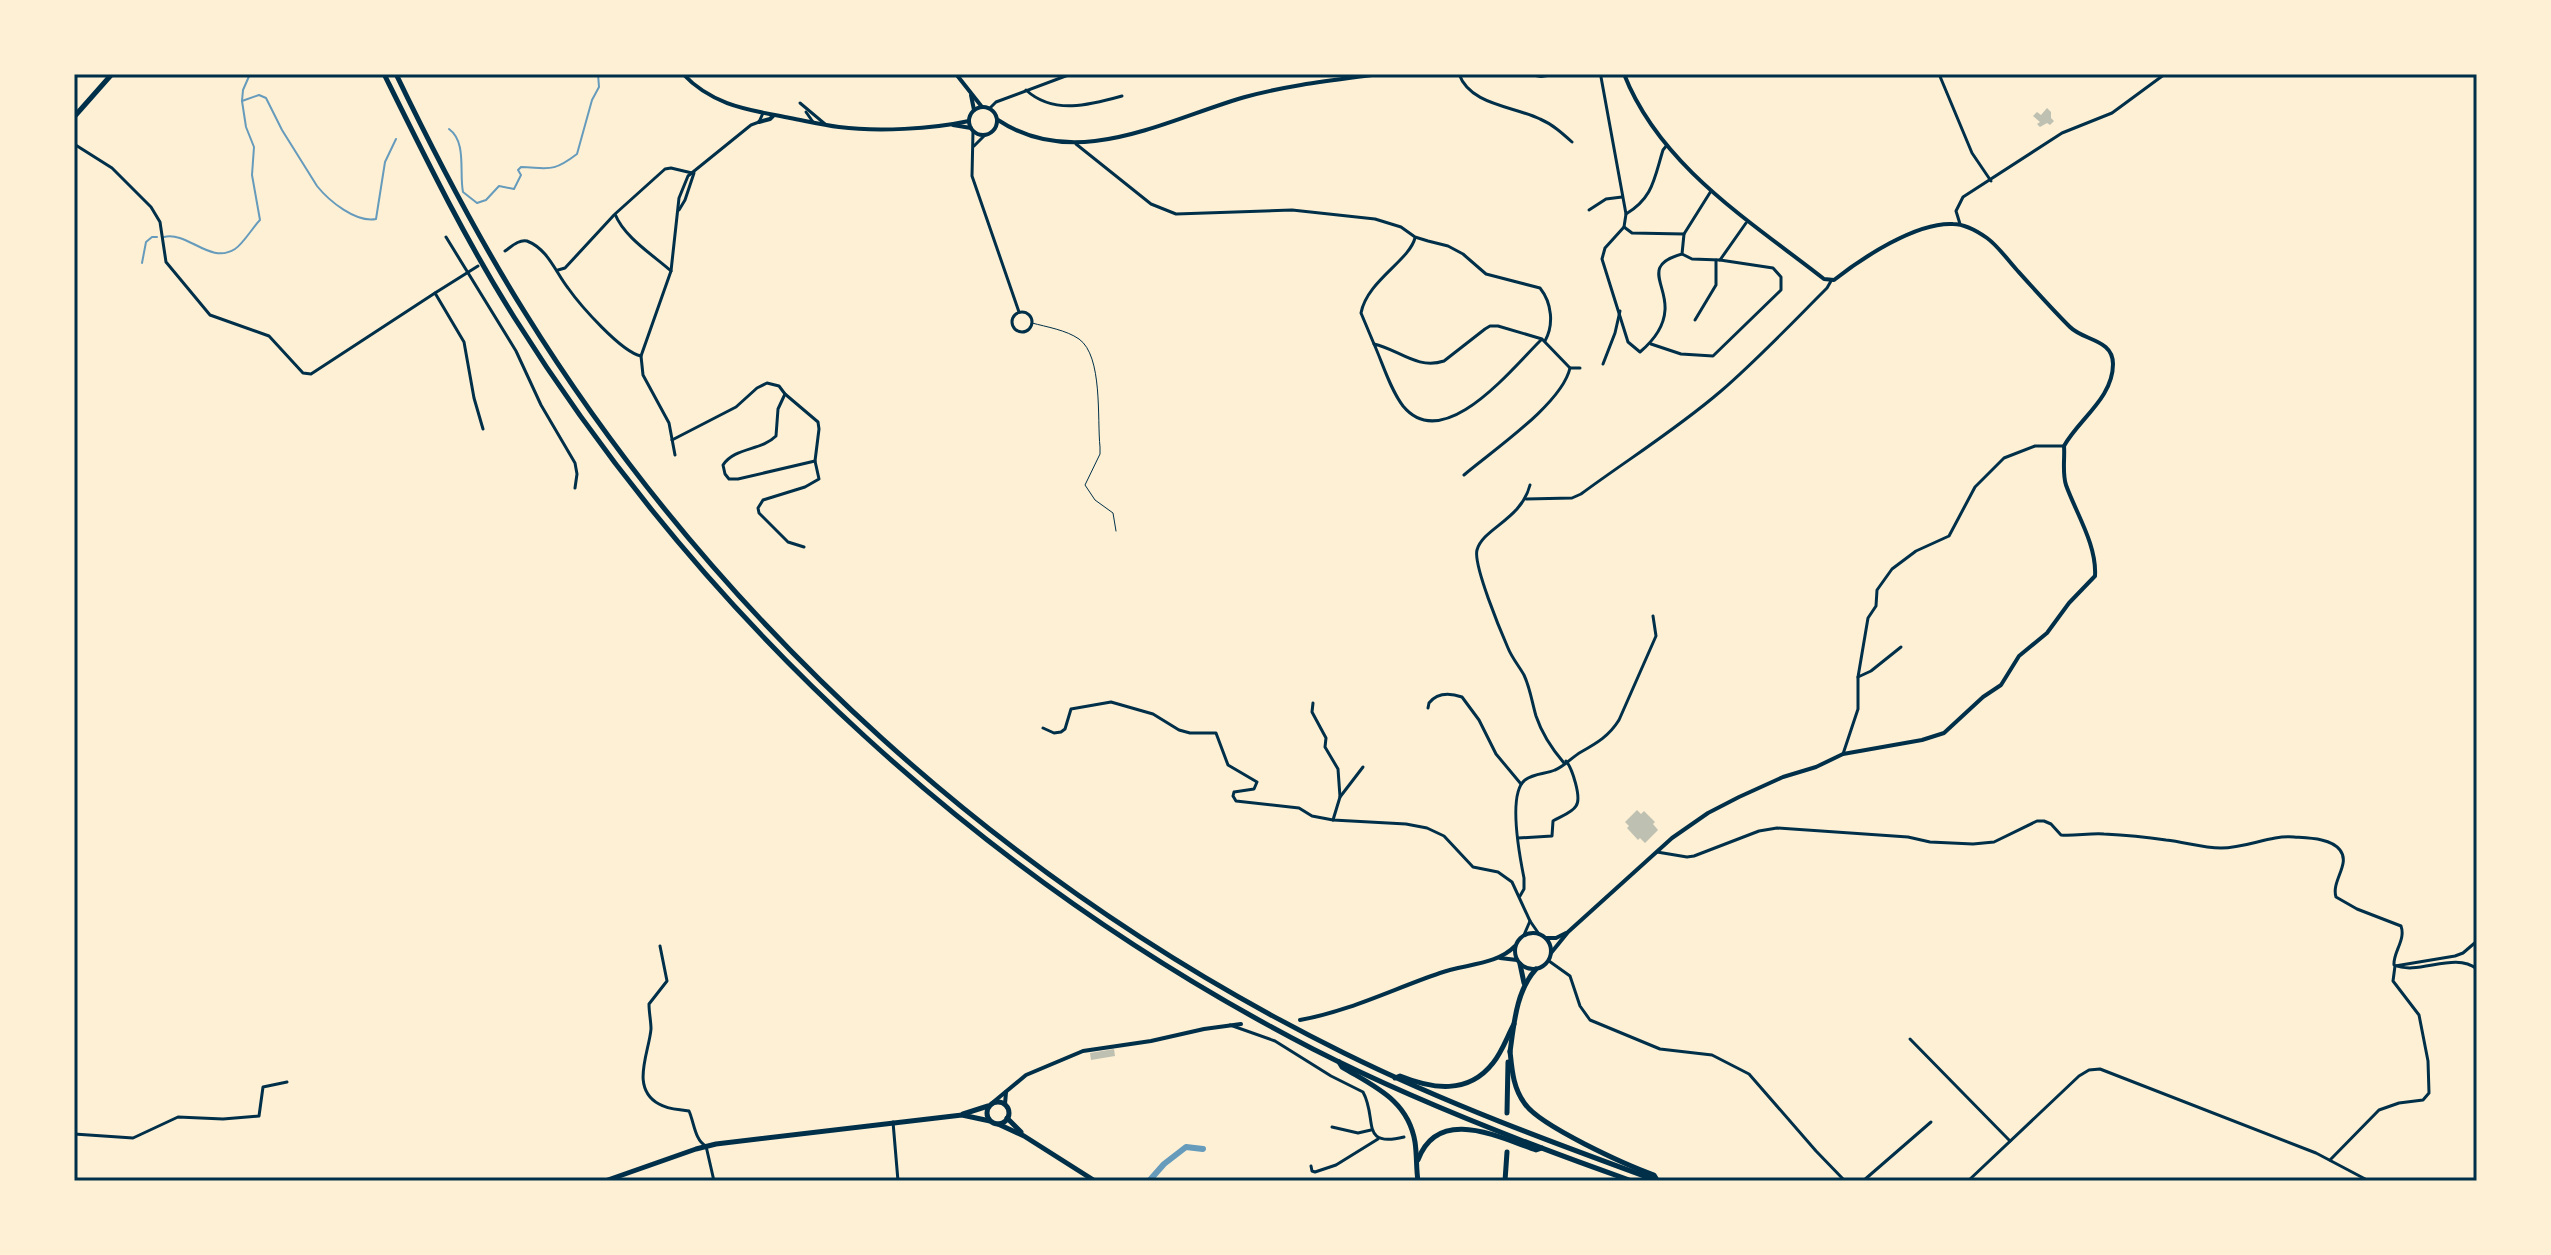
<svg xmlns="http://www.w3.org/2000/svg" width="2551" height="1255" font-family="'Varela Round',sans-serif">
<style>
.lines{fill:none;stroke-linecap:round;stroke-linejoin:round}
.stream{stroke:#669bbc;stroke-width:2}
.canal{stroke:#669bbc;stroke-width:6}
.building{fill:#bec0b2}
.service{stroke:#003049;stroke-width:1}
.minor{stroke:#003049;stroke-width:3}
.tertiary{stroke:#003049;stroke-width:4}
.secondary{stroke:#003049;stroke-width:4}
.primary{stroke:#003049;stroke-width:5}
.motorway{stroke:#003049;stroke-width:5}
.neatline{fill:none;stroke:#003049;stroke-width:3}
</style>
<rect width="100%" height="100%" fill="#fdf0d5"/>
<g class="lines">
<g class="stream">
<path d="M242,101L259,95L266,98L282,130L317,186C329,201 356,223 376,219L385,162L396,139"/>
<path d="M449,129C467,142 459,172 463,192L477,203L486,200L499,186L514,189L521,175L518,170L521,167C549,168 552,173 577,154L592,100L599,87L598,74"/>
<path d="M164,237C188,231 210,265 235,249C243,244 253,227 260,220L252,175L254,147L246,127L242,101L243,90L250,74"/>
<path d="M142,263L146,242L152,237H157"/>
</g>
<path class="canal" d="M1149,1181L1164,1164L1186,1147L1203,1149"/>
</g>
<g class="building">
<path d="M2047,108L2051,112V118L2054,121L2050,125L2047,123L2040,127L2037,124L2040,122L2033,116L2037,112L2041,115Z"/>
<path d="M1637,810L1641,814L1644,811L1655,822L1653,824L1658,830L1645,843L1640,838L1638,840L1627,828L1629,826L1625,822Z"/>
<path d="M1114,1049L1115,1056L1091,1060L1090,1053Z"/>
</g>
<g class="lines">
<path class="service" d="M1032,323C1047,327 1066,330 1079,339C1103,356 1097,419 1100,447V454L1085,485L1095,500L1113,513L1116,531"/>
<g class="minor">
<path d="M1459,74C1470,105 1513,106 1540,119C1552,124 1562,133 1572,142"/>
<path d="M1939,74L1972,153L1991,181"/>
<path d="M1601,77L1626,214L1624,227L1605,248L1602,259L1628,342L1640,352C1653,341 1664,328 1665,310C1667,284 1641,265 1682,254L1684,234"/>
<path d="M1026,90C1053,115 1090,105 1122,96"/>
<path d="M800,103L825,124"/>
<path d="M990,108L996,102L1071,74"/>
<path d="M806,112L813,122"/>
<path d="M973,131L972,176L1019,312"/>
<path d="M74,144L112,168L151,207L160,222L166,262L210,315L269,336L303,373L311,374L435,293L464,342L474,398L483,429"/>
<path d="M1076,144L1151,204L1176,214L1292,210L1375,219L1401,227L1415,237L1428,241L1448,246L1463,254L1486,274L1540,288C1552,303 1554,325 1545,341"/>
<path d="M974,146L985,135"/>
<path d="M679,210L685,200L694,173"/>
<path d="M1589,210L1606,199L1622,197"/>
<path d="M1626,214C1653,198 1654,179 1663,150L1667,145"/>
<path d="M1960,224L1956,211L1963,197L2062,133L2112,113L2165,74"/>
<path d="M1624,227L1632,233L1684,234L1711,191"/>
<path d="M446,237L516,351L541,405L575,463L577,474L575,488"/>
<path d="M505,251C511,247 519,239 527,241C548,249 556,273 568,288C580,305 621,352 641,356"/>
<path d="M1682,254L1692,259L1720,260L1746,223"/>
<path d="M558,270L565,268L614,215"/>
<path d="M671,271C653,255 624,237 615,214L665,169L671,168L692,173"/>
<path d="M435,293L478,266"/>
<circle cx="1022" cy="322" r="10"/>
<path d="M1695,320L1716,285V260"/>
<path d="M1542,339C1513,367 1444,456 1403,406C1390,389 1383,364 1374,344C1398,349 1417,370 1444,361L1485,329L1490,326H1498L1542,339L1570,368H1580"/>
<path d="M1374,344L1361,313C1367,281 1409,261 1415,238"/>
<path d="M1651,344L1681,354L1713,356L1781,290V277L1773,268L1720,260"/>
<path d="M1603,364L1615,333L1620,311"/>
<path d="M785,394L818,422L819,429L815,461L819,479L805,487L763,500L758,508L759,513L788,542L804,547"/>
<path d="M672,440L736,407L757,388L767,383L779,386L785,394L778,409L776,436C761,451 735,447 723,465L725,474L729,479H738L815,461"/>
<path d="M675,455L669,423L643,375L641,356L671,271L679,198L688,176L751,125L759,122L763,113"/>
<path d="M1464,475C1492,451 1562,404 1570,368"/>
<path d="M1530,485C1521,520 1483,528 1477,550C1473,565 1501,632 1508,648C1512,658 1519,666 1524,675C1530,688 1532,702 1536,716C1542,734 1552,749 1564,763"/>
<path d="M1526,499L1572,498L1581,494C1627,460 1677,429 1721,391C1758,359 1792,323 1827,288L1831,281"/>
<path d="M1858,677L1868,618L1876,606L1877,590L1892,569L1916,551L1949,536L1975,487L2004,458L2035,446H2064"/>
<path d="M1313,703L1312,712L1326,738L1325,747L1338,769L1340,797"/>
<path d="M1428,708L1429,703C1437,693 1450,693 1462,697L1479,720L1496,754L1521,784"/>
<path d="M1043,728L1054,733L1061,732L1065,729L1071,709L1111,702L1153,714L1179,730L1190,733H1216L1228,765L1257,782L1254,789L1234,792L1233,796L1236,801L1299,808L1312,816L1333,820L1406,824L1427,828L1444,836L1473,867L1498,872L1512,882L1530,921L1539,934"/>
<path d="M1843,754L1858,709V677L1871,671L1901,647"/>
<path d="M1333,820L1340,797L1363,767"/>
<path d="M1518,838L1552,836L1553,821C1559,817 1572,813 1576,806C1582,798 1572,768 1566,761"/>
<path d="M1657,852L1687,857L1694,856L1759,831L1777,828L1908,837L1930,842L1973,844L1994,842L2037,821H2044L2051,824L2061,835C2075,836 2090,833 2104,834C2125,835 2146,837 2166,840C2185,842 2202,848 2221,848C2247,848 2270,835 2294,837C2308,838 2331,838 2340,850C2351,864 2331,881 2336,897L2357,909L2401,926C2406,940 2393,952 2394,965C2419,976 2454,951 2477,969"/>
<path d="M1520,896L1524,889V878C1520,858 1507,794 1525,780C1534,773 1546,774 1555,770C1565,766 1572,757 1581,752C1597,743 1609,736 1619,720L1656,636L1653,616"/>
<path d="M1524,935L1530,921"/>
<path d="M660,946L667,981L649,1004C649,1013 651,1021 651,1029C649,1053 630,1088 659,1104C669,1110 679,1109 689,1111C694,1122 695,1141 706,1146L714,1181"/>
<path d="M1549,961L1570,976L1580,1006L1590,1020L1660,1049L1712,1055L1749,1074L1816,1151L1845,1181"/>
<path d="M1230,1025L1275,1041L1331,1076L1363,1092C1378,1119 1359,1148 1404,1137"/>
<path d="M1910,1039L2010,1141"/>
<path d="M893,1122L898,1181"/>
<path d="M1332,1127L1358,1133L1371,1130"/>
<path d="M74,1134L133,1138L178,1117L223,1119L259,1116L263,1087L287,1082"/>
<path d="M2330,1160L2379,1110L2399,1103L2423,1100L2429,1093L2428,1061L2419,1015L2393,981L2395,966L2455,956L2463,953L2477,941"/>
<path d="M1311,1166L1312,1171L1315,1172L1336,1165L1378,1139"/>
<path d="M1863,1181L1931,1122"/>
<path d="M1968,1181L2079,1076L2089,1070L2100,1069L2316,1153L2369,1181"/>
</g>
<g class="tertiary">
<path d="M956,74L982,107"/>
<path d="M971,95L974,110"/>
</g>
<g class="secondary">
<path d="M683,74C713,106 750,110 790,118C806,121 823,125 839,127C877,132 932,129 969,121"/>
<path d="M1530,74L1541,76L1554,74"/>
<circle cx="983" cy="121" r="14"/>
<path d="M998,120C1076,172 1165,120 1245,97C1288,85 1335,80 1379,74"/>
<path d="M759,122L770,119L774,115"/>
<path d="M953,125L971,128"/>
<circle cx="1533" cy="951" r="18"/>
<path d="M1546,938H1556L1566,933"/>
<path d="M1551,953L1568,932L1672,838L1708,813L1739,797L1783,777L1816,767L1843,754L1922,740L1944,733L1983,697L2001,685L2019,656L2047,633L2069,603L2095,576C2097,545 2076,513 2066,485C2062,473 2065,458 2064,446C2079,419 2113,398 2113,364C2113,339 2084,341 2070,327C2051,308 2034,289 2016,269C2007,259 1998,246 1987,238C1977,231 1965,224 1953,224C1916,222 1862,258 1834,280L1824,279C1750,221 1660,166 1624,74"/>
<path d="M1500,958L1517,960"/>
<path d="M1300,1020C1350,1011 1393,989 1440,973C1465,964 1497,965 1515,946"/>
<path d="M991,1104L1026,1075L1083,1051L1151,1041L1204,1029L1241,1024"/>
<path d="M1005,1104L1006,1092"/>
</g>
<g class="primary">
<path d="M74,117L112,74"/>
<circle cx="998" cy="1113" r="11"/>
<path d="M963,1114L988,1106"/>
<path d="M1007,1118L1021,1132"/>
<path d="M998,1124L1024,1136L1095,1181"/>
<path d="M605,1181L696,1149L716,1144L962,1115L990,1121"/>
</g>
<g class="motorway">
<path d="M384,74C425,157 465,239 514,317C709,627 988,881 1313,1049C1415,1101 1524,1143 1632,1181"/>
<path d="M396,74C435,155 476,234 524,311C720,627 1010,888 1344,1053C1445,1103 1551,1142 1658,1181"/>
<path d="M1520,964L1524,983"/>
<path d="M1510,1051C1512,1070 1513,1088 1525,1104C1540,1126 1626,1165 1654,1175L1657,1180"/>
<path d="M1510,1052C1514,1024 1516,991 1536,969"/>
<path d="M1339,1062L1342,1067C1375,1087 1408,1100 1415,1142C1417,1155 1416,1168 1418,1181"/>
<path d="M1395,1078L1400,1076C1432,1089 1468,1095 1493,1063C1502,1052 1507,1037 1514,1024"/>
<path d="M1507,1113L1508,1062"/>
<path d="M1418,1160C1438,1106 1498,1137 1536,1150L1542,1148"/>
<path d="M1505,1181L1507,1152"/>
</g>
</g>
<rect width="2551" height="1255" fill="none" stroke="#fdf0d5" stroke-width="152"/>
<rect x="76" y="76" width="2399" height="1103" class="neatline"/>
</svg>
